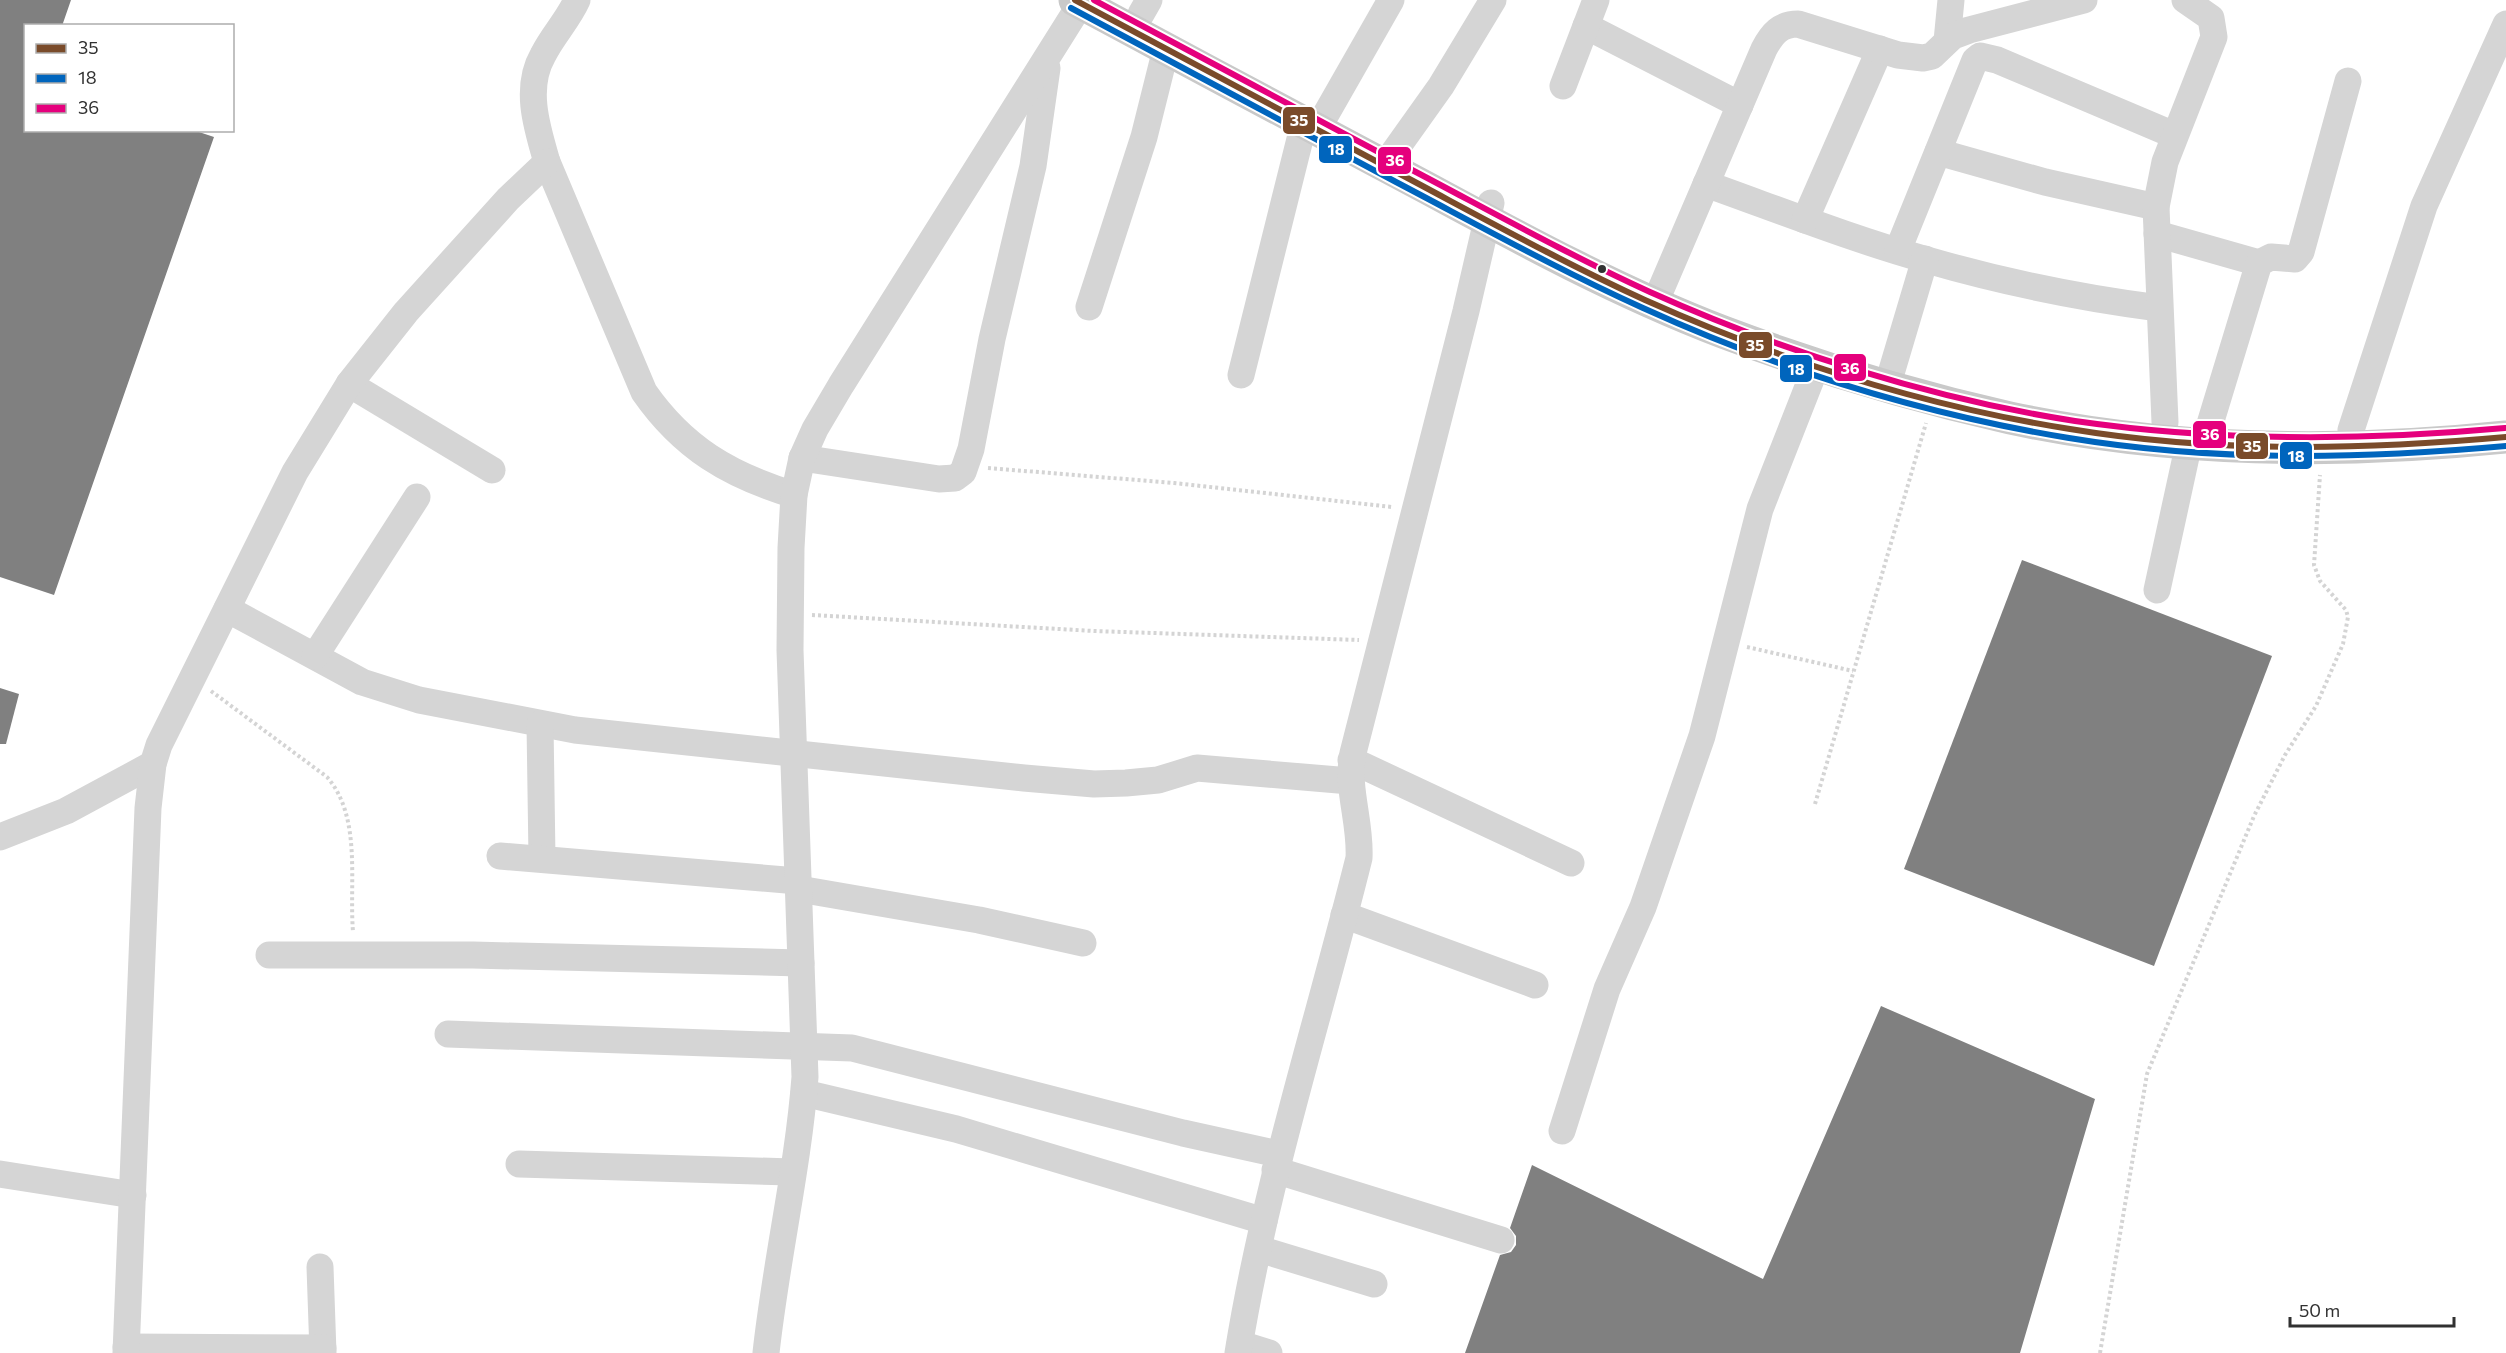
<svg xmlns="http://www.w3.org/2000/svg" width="2506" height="1353" font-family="Commissioner,sans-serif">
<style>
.building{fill:#808080}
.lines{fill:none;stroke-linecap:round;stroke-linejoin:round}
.path{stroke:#d4d4d4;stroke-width:4;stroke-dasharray:3 3;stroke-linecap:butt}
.minor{stroke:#d5d5d5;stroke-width:27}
.major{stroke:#c9c9c9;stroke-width:33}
.bus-1-casing{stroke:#fff;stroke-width:10}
.bus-2-casing{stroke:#fff;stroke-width:10}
.bus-3-casing{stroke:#fff;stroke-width:10}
.bus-1{stroke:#7a4b2a;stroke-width:6}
.bus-2{stroke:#0065bd;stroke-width:6}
.bus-3{stroke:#e5007d;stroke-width:6}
.bus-dot{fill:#313131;stroke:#fff;stroke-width:2}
.line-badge{stroke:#fff;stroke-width:2}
.badge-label{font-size:16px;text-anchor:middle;font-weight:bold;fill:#fff}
</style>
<rect width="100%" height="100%" fill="#fff"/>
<g class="building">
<path d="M0,0H71L62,26H26V130H193L214,137L54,595L0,577Z"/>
<path d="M2022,560L2272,656L2154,966L1904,869Z"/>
<path d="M0,688L19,694L6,744H0Z"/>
<path d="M1881,1006L2095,1099L2020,1353H1465L1500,1255L1511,1252L1516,1245V1236L1510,1228L1532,1165L1763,1279Z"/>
</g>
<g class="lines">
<g class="path">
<path d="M988,468L1174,483L1392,507"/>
<path d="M812,615L1094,631L1359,640"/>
<path d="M1747,647L1853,671"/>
<path d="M211,691L327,777C362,817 349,882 353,932"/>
<path d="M1815,804L1926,423"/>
<path d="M2100,1353L2147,1074L2254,816L2285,755L2316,706L2343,644L2348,617L2346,610L2320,581L2314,565L2320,475"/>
</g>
<g class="minor">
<path d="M577,0C568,20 553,35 543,55C524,88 537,128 547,162L644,392C683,448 729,475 794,495"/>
<path d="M1141,14L1149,0"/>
<path d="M1586,26L1740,105"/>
<path d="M1947,41L1951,0"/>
<path d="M1563,86L1596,0"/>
<path d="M1326,114L1391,0"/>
<path d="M1394,152L1441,86L1493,0"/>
<path d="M1938,152L2045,182L2156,207"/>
<path d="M1706,184C1779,210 1852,239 1927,260C2003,282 2081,298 2159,308"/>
<path d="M1805,220L1880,49"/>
<path d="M2157,234L2259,263"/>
<path d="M1898,250L1975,60L1980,56L1997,60L2174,135"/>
<path d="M1661,289L1764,49C1772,34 1780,24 1798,24L1898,55L1923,58L1932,56L1953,36L1969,30L2084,0"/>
<path d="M1089,307L1144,137L1166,49"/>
<path d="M1892,370L1925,259"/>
<path d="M1241,375L1304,123"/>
<path d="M349,384L492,470"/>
<path d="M2165,422L2156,207L2165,162L2214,37L2211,18L2185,0"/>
<path d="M2210,424L2259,263L2271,257L2295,259L2301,252L2348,81"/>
<path d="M2351,430L2424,206L2506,24"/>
<path d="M802,458L939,479L955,478L963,472L971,449L992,339L1033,166L1047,68"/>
<path d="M2157,590L2189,443"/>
<path d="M227,609L362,682L419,700L575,730L1024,778L1094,784L1126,783L1158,780L1197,768L1350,781"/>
<path d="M315,656L417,497"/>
<path d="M540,724L542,858"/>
<path d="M1351,760L1571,863"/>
<path d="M0,837L66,811L153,764"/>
<path d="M500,856L798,881"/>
<path d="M799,889L979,920L1083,943"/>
<path d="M1344,915L1535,985"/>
<path d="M269,955H473L801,963"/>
<path d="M448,1034L852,1048L1183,1133L1278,1154"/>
<path d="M804,1093L956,1129L1264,1221"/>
<path d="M1562,1131L1607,989L1643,907L1702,736L1760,509L1817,364"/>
<path d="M519,1164L792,1172"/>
<path d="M1275,1170L1501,1240"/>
<path d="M0,1174L133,1195"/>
<path d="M1259,1249L1374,1284"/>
<path d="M320,1267L323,1353"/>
<path d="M1240,1344L1269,1353"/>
<path d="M126,1347L323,1348"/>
<path d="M126,1353L148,808L153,764L159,745L295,472L349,384L406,312L508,199L547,162"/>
<path d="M766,1353C776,1260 798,1169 805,1077L790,650L791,548L794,495L802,458L815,429L841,385L1083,0"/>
<path d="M1238,1353C1265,1185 1318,1023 1359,858C1361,821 1346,789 1353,753L1466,311L1491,203"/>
</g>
<path class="major" d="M1075,0C1192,63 1310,126 1427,188C1523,240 1621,293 1723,332C1816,367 1913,396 2010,418C2170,452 2343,454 2506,437"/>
<defs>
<path id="bus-1" d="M1075,0C1183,58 1291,116 1400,174C1481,217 1562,262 1645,300C1779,360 1925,406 2070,429C2214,453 2361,450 2506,437"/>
<path id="bus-2" d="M1071,8C1179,66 1288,124 1396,182C1478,225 1559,270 1643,308C1777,369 1923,414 2069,438C2214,462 2360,459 2506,446"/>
<path id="bus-3" d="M1094,0C1201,57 1307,114 1414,171C1492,212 1569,255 1650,292C1781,351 1932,399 2075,421C2219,442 2361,441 2505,428"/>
</defs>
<use href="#bus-1" class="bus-1-casing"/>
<use href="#bus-2" class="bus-2-casing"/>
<use href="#bus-3" class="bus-3-casing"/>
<use href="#bus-1" class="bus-1"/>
<use href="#bus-2" class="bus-2"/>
<use href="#bus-3" class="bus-3"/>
</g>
<circle class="bus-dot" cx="1602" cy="269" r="5"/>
<g class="line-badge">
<rect x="1282" y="106" width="34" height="29" rx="6" fill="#7a4b2a"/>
<rect x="1318" y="135" width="35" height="29" rx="6" fill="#0065bd"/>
<rect x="1377" y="146" width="35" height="29" rx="6" fill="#e5007d"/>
<rect x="1738" y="331" width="35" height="28" rx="6" fill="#7a4b2a"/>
<rect x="1833" y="353" width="34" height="29" rx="6" fill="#e5007d"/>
<rect x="1779" y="354" width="34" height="29" rx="6" fill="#0065bd"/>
<rect x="2192" y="420" width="35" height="29" rx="6" fill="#e5007d"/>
<rect x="2235" y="432" width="34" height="28" rx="6" fill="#7a4b2a"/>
<rect x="2279" y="441" width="34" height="29" rx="6" fill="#0065bd"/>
</g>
<g class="badge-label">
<text x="1299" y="126">35</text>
<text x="1336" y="155">18</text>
<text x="1395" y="166">36</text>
<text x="1755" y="351">35</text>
<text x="1850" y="374">36</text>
<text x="1796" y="375">18</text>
<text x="2210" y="440">36</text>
<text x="2252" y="452">35</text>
<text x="2296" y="462">18</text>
</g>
<rect x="24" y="24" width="210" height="108" fill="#ffffff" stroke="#adadad" stroke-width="1.5"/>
<rect x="36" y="44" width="30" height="9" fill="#7a4b2a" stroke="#adadad" stroke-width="1.5"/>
<text x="78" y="54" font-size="18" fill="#313131">35</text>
<rect x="36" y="74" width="30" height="9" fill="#0065bd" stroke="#adadad" stroke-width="1.5"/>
<text x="78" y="84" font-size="18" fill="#313131">18</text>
<rect x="36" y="104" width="30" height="9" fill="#e5007d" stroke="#adadad" stroke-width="1.5"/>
<text x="78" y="114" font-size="18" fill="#313131">36</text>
<path d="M2290 1317v9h164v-9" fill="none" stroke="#313131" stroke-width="3"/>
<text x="2299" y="1317" font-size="18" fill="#313131" stroke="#ffffff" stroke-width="4.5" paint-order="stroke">50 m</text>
</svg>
